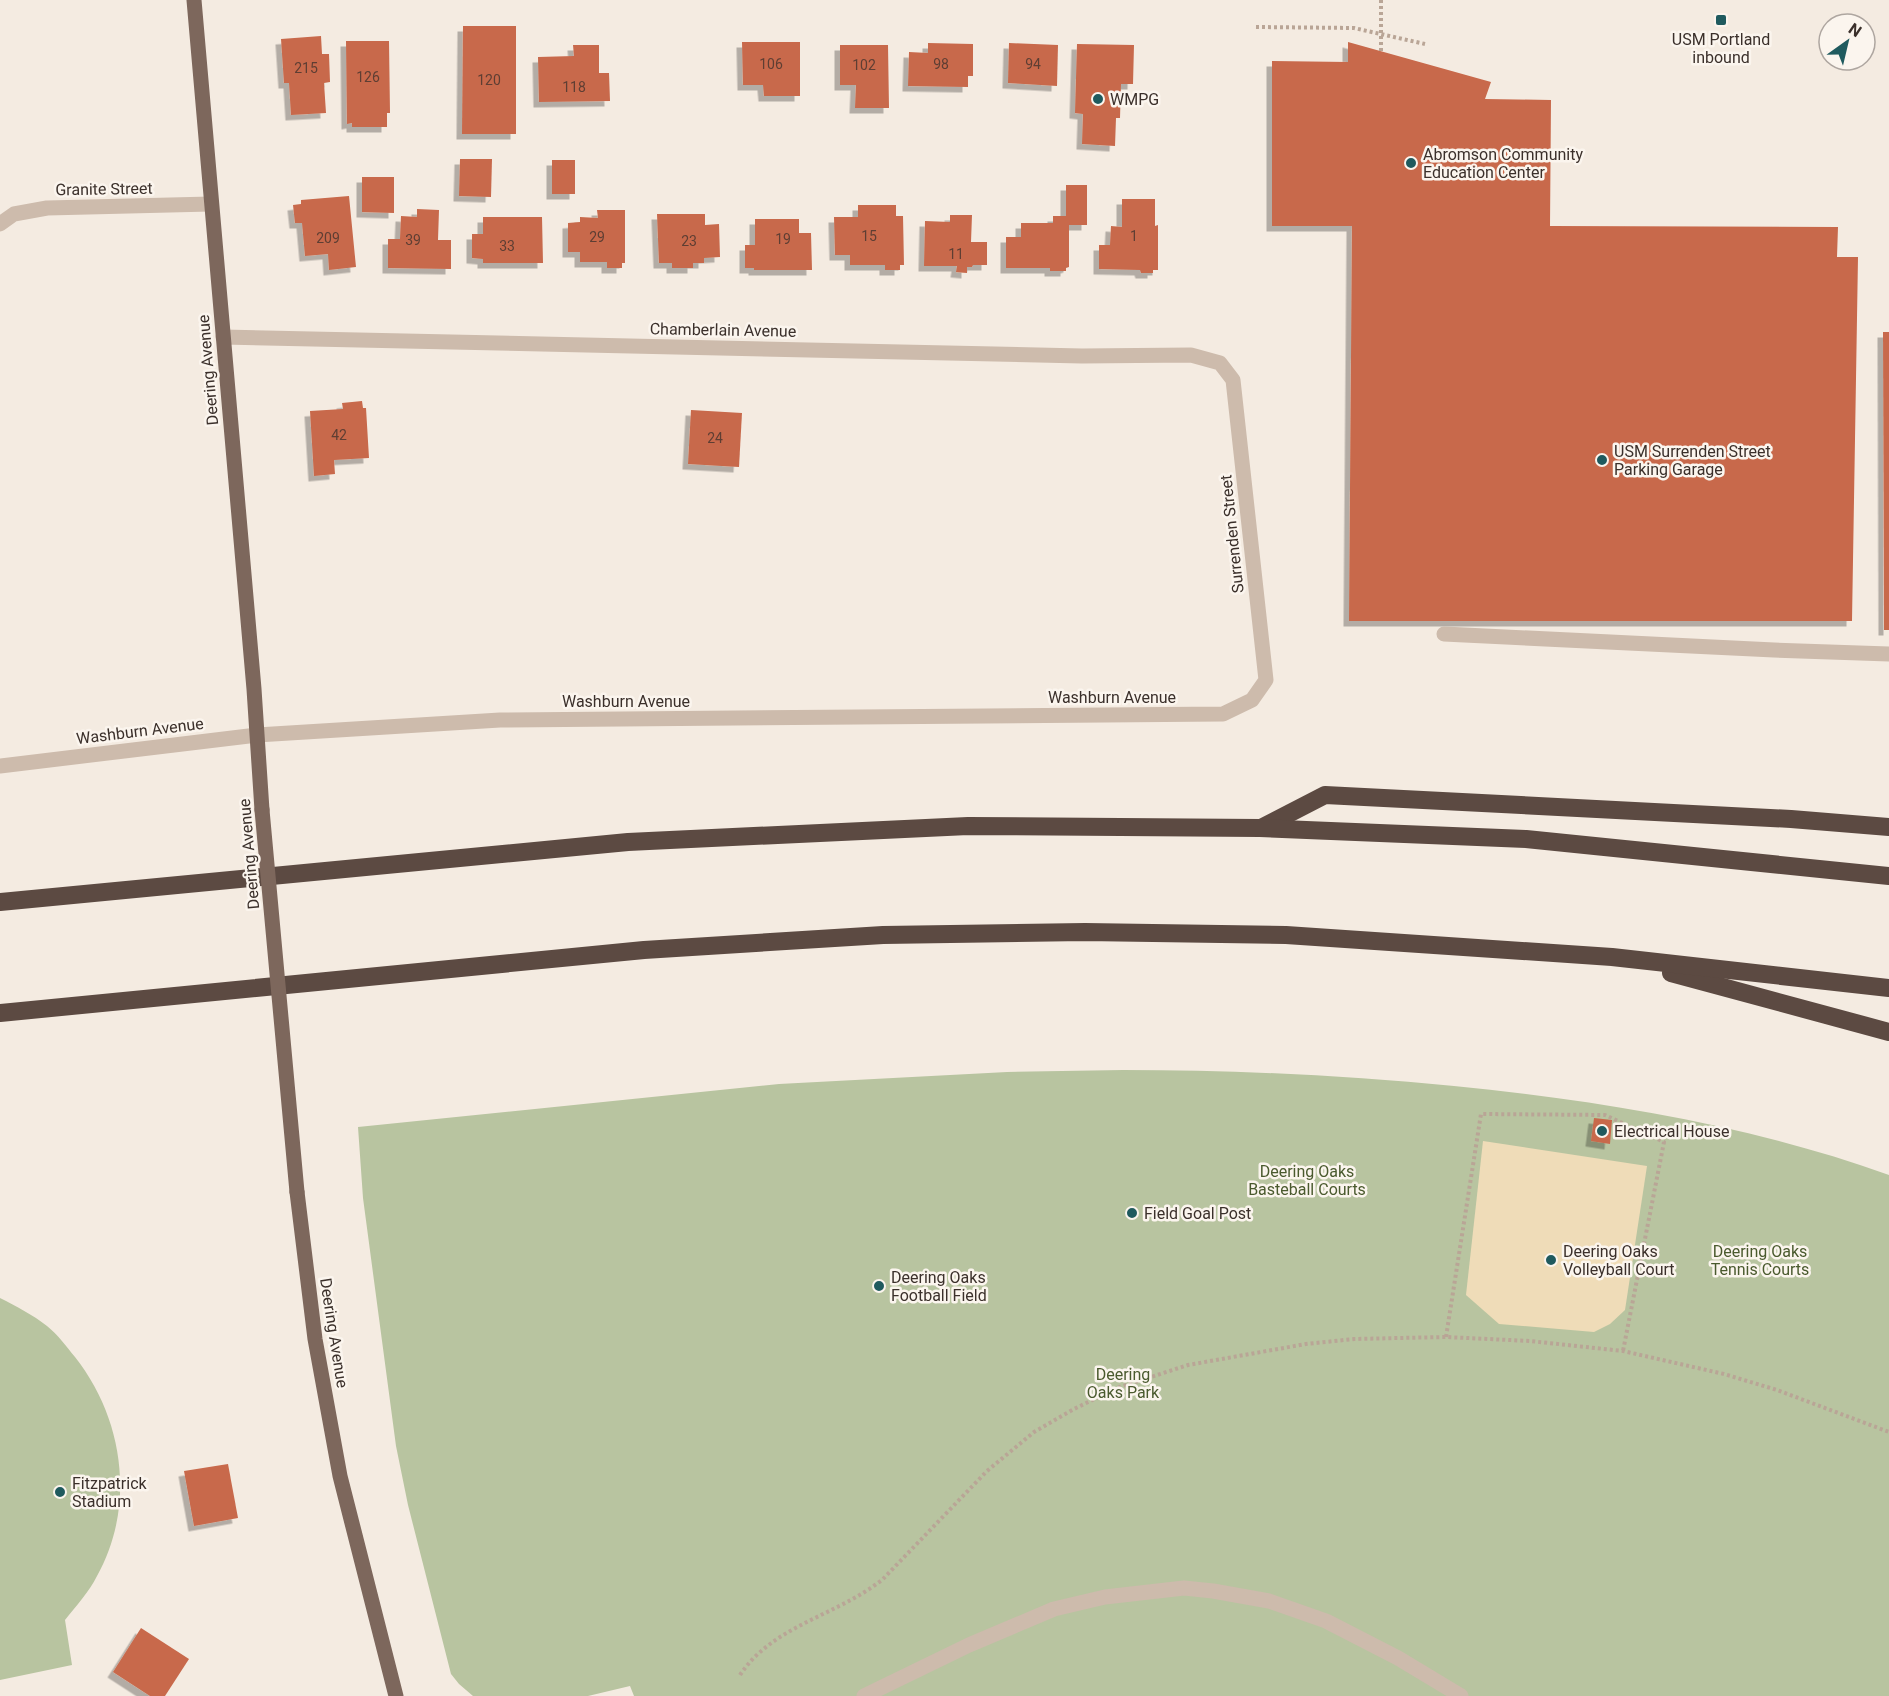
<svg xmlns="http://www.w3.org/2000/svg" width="1889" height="1696" font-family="Roboto,sans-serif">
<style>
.green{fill:#b8c4a0}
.sand{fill:#efdcb8}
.building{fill:#c8694b;filter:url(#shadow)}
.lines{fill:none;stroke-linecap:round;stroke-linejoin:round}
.path{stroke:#b9a596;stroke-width:4;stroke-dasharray:3 3;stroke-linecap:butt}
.minor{stroke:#cdbbac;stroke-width:15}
.major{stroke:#7d675c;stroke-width:15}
.highway{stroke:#5c4a42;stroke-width:18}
.path-bridge{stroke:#b9a596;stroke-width:4;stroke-dasharray:3 3;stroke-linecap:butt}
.major-bridge{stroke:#7d675c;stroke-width:15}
.poi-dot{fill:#1f5a5e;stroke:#fbf5ee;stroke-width:2}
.labels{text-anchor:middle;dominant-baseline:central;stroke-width:5;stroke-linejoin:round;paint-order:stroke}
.number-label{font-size:14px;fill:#5e3e33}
.poi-label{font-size:16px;fill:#3b302b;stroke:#fbf5ee;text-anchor:start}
.street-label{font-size:16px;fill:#3b302b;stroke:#fbf5ee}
.park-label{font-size:16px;fill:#4a5a2e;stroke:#fbf5ee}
</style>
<defs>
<filter id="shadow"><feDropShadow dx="-5.5" dy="5.5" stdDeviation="0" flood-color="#0004"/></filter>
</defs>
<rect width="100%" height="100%" fill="#f4ebe1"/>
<g class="green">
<path d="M1123,1070C1233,1070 1344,1075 1454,1086C1602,1101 1749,1125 1889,1175V1696H634L630,1686L588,1696H473L459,1684L451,1674L408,1505L396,1446L363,1198L358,1127L779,1084L1007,1072Z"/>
<path d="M0,1298C16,1306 33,1315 47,1326C58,1335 66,1346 75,1357C124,1419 136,1506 97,1576C89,1592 76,1606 65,1620L72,1665L0,1680Z"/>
</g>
<path class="sand" d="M1483,1141L1647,1166L1625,1310L1610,1324L1594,1332L1499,1324L1466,1295Z"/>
<g class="building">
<path d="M463,26H516V134H462Z"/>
<path d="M321,36L322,54H329L330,82L324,83L326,113L291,115L289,83H284L281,39Z"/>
<path d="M346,41H389L390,113H387V127H352V123L347,124Z"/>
<path d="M742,42H800V96H764L763,85H743Z"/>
<path d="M1348,42L1491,82L1485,99L1551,100L1550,226L1838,227L1837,257H1858L1852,621H1349L1352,226H1272V61L1348,62Z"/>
<path d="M928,43L973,44V76H968V87L908,86L909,52L928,53Z"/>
<path d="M1009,43L1058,45L1057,86L1008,83Z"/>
<path d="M1077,44L1134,45L1133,84H1121L1120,118H1116L1115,146L1082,144L1083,114L1075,113Z"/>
<path d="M573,45H599V73H609L610,101L539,102L538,57L574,56Z"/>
<path d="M840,45H888L889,108H855L856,85H840Z"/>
<path d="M460,159H492L491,197L459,196Z"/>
<rect x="552" y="160" width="23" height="34"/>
<path d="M362,177H394V213L362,212Z"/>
<path d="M1066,185H1087V225H1069V267L1066,268V271H1050V268H1006V237H1021V223H1053V216H1066Z"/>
<path d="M349,196L356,267L329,270L328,254L305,256L302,223H295L293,205L301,204V200Z"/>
<path d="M1122,199H1155V226L1158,225V270H1153V273H1141L1140,270L1099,269V245H1110L1111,226L1122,227Z"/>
<path d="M858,205H896V216H903L904,265H900V270H885V265H850V255H835L834,217H858Z"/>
<path d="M417,209L439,210L438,240H451V269L388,268V239H400L401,216L417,217Z"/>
<path d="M597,210H625V263H622V268H607V262H580V252H568V223L580,222V217L598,218Z"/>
<path d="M657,214H705V225L719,224L720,257L704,258V263H693V268H672V263H659Z"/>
<path d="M950,215H972L971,242H987V265H973L972,267H967V273L956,272L957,266H924L925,221L950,222Z"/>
<path d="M483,217H542L543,263H483V259L472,258V234H483Z"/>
<path d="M755,219H799V233H811L812,270H754V268H745V245H755Z"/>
<path d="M1883,332H1889V630H1884Z"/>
<path d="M362,401L363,408H366L369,458L334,460L335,474L314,476L310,411L343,409L342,403Z"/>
<path d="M691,410L742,413L739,467L688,464Z"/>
<path d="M1594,1118L1612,1120L1610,1144L1591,1141Z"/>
<path d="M228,1464L238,1518L194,1526L184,1471Z"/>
<path d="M141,1628L189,1659L165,1696H150L113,1672Z"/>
</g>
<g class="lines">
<g class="path">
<path d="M1256,27L1354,28L1425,44"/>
<path d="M1446,1337L1481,1114L1605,1115L1664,1142L1623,1351"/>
<path d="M740,1675C773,1625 837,1616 883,1579L987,1471L1034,1432L1074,1409L1117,1388L1188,1365L1306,1344L1354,1339L1446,1337L1530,1341L1623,1351L1724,1374L1777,1390L1889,1432"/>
</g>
<g class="minor">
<path d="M0,224L14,214L47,208L211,204"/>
<path d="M1444,634L1774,650L1889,654"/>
<path d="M0,766L257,735L500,720L1223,714L1252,700L1266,680L1233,380L1220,363L1191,355L1082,356L223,337"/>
<path d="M864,1696L969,1645L1054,1609L1105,1597L1184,1588L1213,1591L1269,1601L1326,1621L1398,1658L1461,1696"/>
</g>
<g class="major">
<path d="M194,0L254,689L262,810"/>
<path d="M297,1192L315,1339L340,1476L396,1696"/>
</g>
<g class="highway">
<path d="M1261,828L1325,795L1791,819L1889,827"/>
<path d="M0,902L628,842L968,826L1260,828L1526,839L1889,876"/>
<path d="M1671,973L1889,1032"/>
<path d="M0,1013L644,950L883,935L1085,932L1286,935L1612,957L1889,988"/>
</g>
<path class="path-bridge" d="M1381,0V51"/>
<path class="major-bridge" d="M262,810L297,1192"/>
</g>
<g class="poi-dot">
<rect x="1715" y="14" width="12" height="12" rx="3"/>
<circle cx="1098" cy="99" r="6"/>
<circle cx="1411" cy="163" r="6"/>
<circle cx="1602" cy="460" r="6"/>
<circle cx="1602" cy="1131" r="6"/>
<circle cx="1132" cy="1213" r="6"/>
<circle cx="1551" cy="1260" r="6"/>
<circle cx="879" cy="1286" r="6"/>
<circle cx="60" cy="1492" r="6"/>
</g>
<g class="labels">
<g class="number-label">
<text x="771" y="64">106</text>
<text x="941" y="64">98</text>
<text x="1033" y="64">94</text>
<text x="864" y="65">102</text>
<text x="306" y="68">215</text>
<text x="368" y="77">126</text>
<text x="489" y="80">120</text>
<text x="574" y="87">118</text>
<text x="869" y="236">15</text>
<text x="1134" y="236">1</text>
<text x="597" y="237">29</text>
<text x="328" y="238">209</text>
<text x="783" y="239">19</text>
<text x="413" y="240">39</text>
<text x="689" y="241">23</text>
<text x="507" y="246">33</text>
<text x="956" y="254">11</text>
<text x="339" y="435">42</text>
<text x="715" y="438">24</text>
</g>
<g class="poi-label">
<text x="1721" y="39" text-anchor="middle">USM Portland<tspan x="1721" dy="18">inbound</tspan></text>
<text x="1110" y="99">WMPG</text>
<text x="1423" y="154">Abromson Community<tspan x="1423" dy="18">Education Center</tspan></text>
<text x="1614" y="451">USM Surrenden Street<tspan x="1614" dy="18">Parking Garage</tspan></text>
<text x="1614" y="1131">Electrical House</text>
<text x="1144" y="1213">Field Goal Post</text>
<text x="1563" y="1251">Deering Oaks<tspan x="1563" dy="18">Volleyball Court</tspan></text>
<text x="891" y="1277">Deering Oaks<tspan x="891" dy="18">Football Field</tspan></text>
<text x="72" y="1483">Fitzpatrick<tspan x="72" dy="18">Stadium</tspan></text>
</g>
<g class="street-label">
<text transform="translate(104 189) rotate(-1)">Granite Street</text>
<text transform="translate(723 330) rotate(1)">Chamberlain Avenue</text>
<text transform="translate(208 370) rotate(-95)">Deering Avenue</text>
<text transform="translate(1232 534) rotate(-96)">Surrenden Street</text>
<text x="1112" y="697">Washburn Avenue</text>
<text x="626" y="701">Washburn Avenue</text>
<text transform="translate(140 731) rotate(-7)">Washburn Avenue</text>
<text transform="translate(249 854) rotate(-95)">Deering Avenue</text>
<text transform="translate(334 1333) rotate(81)">Deering Avenue</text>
</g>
<g class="park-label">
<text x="1307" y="1171">Deering Oaks<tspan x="1307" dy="18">Basteball Courts</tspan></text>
<text x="1760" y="1251">Deering Oaks<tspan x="1760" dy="18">Tennis Courts</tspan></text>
<text x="1123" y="1374">Deering<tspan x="1123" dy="18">Oaks Park</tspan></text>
</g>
</g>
<g transform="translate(1847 42) rotate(34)"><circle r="28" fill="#fbf5ee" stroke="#aea6a0" stroke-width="1.5"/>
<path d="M0-4.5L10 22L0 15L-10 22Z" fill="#1f5a5e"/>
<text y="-9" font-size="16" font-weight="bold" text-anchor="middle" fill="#3b302b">N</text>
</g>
</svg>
